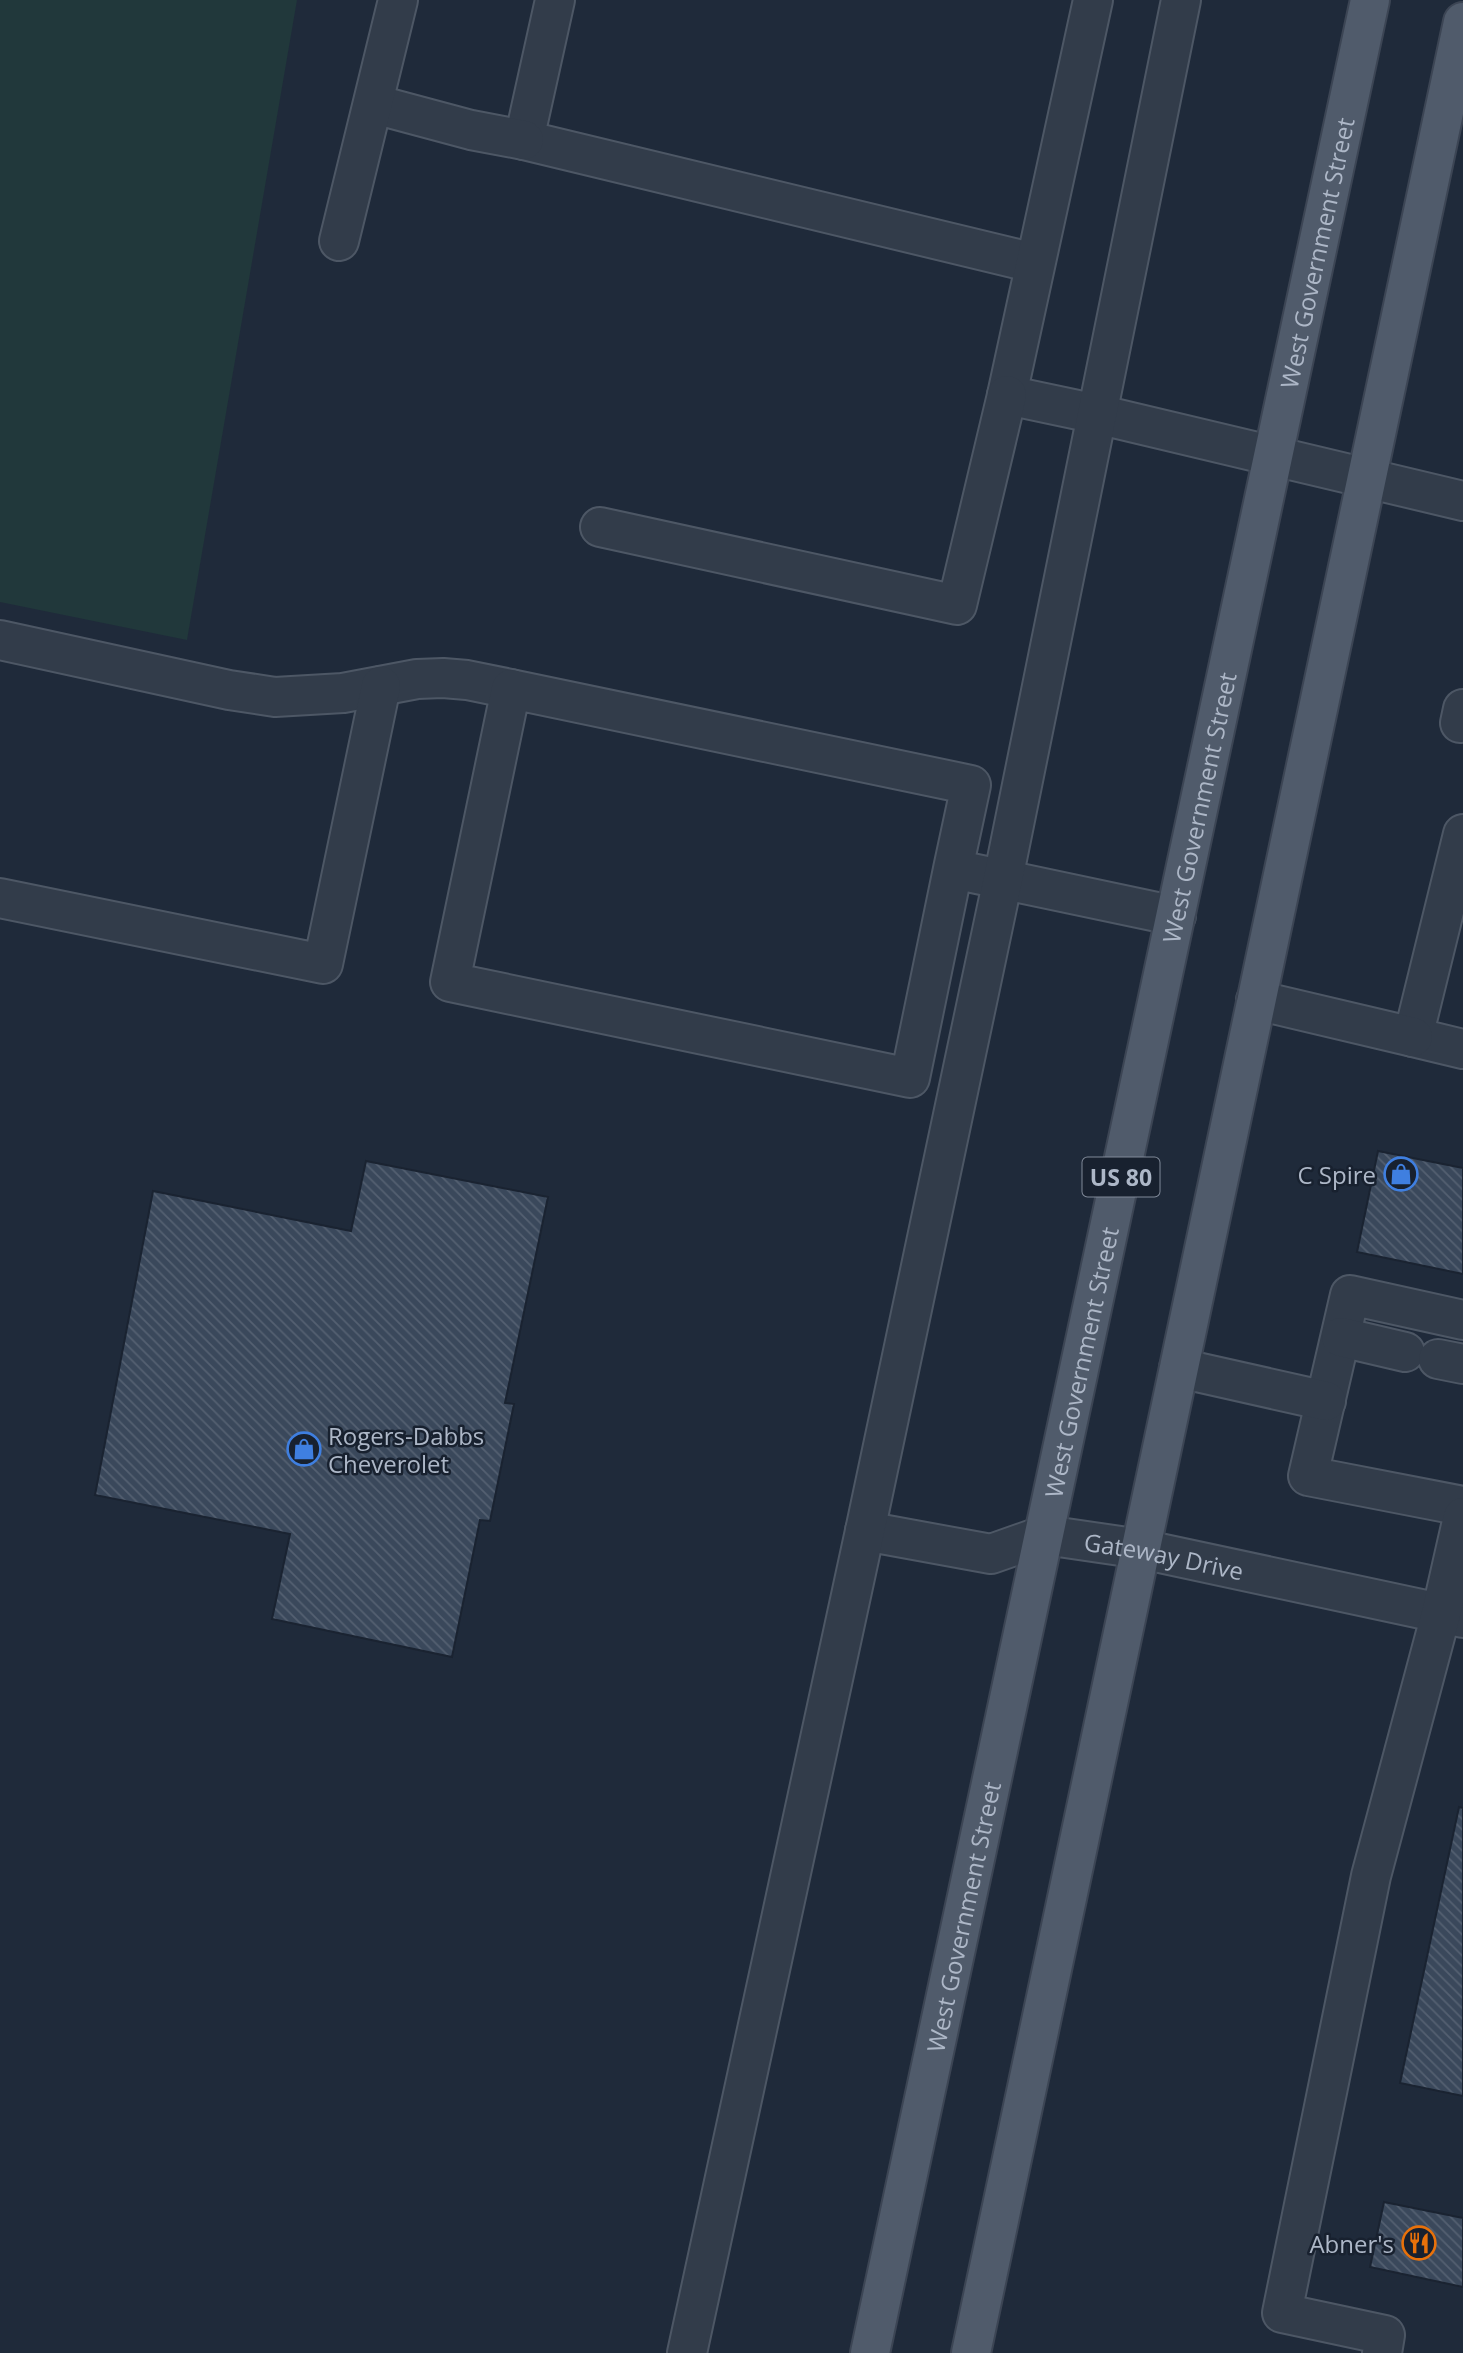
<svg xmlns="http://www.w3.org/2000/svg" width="1463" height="2353" font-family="'Open Sans',sans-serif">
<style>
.pitch{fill:#21383b}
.building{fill:url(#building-back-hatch);stroke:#1a2331;stroke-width:2}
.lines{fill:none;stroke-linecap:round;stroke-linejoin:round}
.minor-casing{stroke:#4d5765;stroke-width:42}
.major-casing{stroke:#3c4554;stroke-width:42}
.minor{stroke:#323c4a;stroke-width:38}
.major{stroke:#505b6b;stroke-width:38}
.labels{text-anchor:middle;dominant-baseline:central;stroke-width:5;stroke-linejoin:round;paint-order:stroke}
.shield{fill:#18212f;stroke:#808a99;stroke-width:2}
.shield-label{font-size:23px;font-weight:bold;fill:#adb7c7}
.street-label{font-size:24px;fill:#adb7c7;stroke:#18212f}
.poi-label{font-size:24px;fill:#adb7c7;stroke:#18212f;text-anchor:end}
</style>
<defs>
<pattern id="building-back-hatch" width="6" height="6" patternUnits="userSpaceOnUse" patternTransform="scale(1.75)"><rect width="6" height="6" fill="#3a485b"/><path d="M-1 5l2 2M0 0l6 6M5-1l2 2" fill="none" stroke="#546071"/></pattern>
</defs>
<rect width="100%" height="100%" fill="#1f2a3a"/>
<path class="pitch" d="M0,0H297L187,640L0,602Z"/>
<g class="building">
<path d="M1378,1151L1463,1168V1274L1357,1252Z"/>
<path d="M366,1161L548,1197L505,1403L514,1404L490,1521L480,1520L452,1657L272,1619L290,1534L95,1495L153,1191L351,1231Z"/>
<path d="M1459,1807L1463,1808V2096L1400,2083Z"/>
<path d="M1384,2202L1463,2218V2287L1370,2267Z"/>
</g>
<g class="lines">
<defs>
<g id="minor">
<path d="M555,0L524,140L1034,263"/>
<path d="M1093,0L1007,395L1097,414L1463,501"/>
<path d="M374,104L471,130L524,140"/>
<path d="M339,241L398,0"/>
<path d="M600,527L957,605L1007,395"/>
<path d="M0,640L229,690L275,697L343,693L417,679L443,678L467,680L511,689"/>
<path d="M1460,723L1463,709"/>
<path d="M1463,834L1413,1037L1463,1049"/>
<path d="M953,869L910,1078L450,982L511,689L971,785L953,869L1176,916"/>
<path d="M0,898L323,964L381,686"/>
<path d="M1256,1000L1413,1037"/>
<path d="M1463,1320L1350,1295L1308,1476L1463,1506"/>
<path d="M1341,1337L1405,1352"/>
<path d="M1438,1359L1463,1364"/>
<path d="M1179,1368L1326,1401"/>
<path id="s1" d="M865,1531L991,1554L1045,1535L1141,1549L1463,1618"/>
<path d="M687,2353L865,1531L1003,879L1181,0"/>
<path d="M1382,2353L1385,2335L1282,2313L1371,1876L1441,1614L1463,1517"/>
</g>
<g id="major">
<path id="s2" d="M870,2353L1370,0"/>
<path d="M971,2353L1463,22"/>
</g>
</defs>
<use href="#minor" class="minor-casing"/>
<use href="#major" class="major-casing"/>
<use href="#minor" class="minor"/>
<use href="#major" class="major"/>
</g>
<defs>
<symbol id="shop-ring" viewBox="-11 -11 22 22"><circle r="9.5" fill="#18212f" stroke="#3f7fe0" stroke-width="1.5"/><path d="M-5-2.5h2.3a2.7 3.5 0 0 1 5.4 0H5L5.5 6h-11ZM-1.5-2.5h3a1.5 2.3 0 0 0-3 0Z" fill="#3f7fe0"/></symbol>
<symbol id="restaurant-ring" viewBox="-11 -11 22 22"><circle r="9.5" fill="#18212f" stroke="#e8710a" stroke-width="1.5"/><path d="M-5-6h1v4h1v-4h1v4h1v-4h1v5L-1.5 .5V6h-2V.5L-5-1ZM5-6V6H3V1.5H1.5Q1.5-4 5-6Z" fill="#e8710a"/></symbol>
</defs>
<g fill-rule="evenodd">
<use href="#shop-ring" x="1382" y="1155" width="38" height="38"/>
<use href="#shop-ring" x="285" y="1430" width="38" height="38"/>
<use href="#restaurant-ring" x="1400" y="2224" width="38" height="38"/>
</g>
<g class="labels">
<rect class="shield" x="1082.5" y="1157.5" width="77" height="39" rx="5"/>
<g class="shield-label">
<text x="1121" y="1177">US 80</text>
</g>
<g class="street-label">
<text stroke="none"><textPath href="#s2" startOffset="2147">West Government Street</textPath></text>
<text stroke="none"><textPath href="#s2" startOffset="1580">West Government Street</textPath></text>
<text stroke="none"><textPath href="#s2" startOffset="1013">West Government Street</textPath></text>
<text stroke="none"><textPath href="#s1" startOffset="306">Gateway Drive</textPath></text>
<text stroke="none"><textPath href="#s2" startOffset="446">West Government Street</textPath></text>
</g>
<g class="poi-label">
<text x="1376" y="1174">C Spire</text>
<text x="328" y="1435" text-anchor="start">Rogers-Dabbs<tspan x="328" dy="28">Cheverolet</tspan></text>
<text x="1394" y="2243">Abner's</text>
</g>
</g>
</svg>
